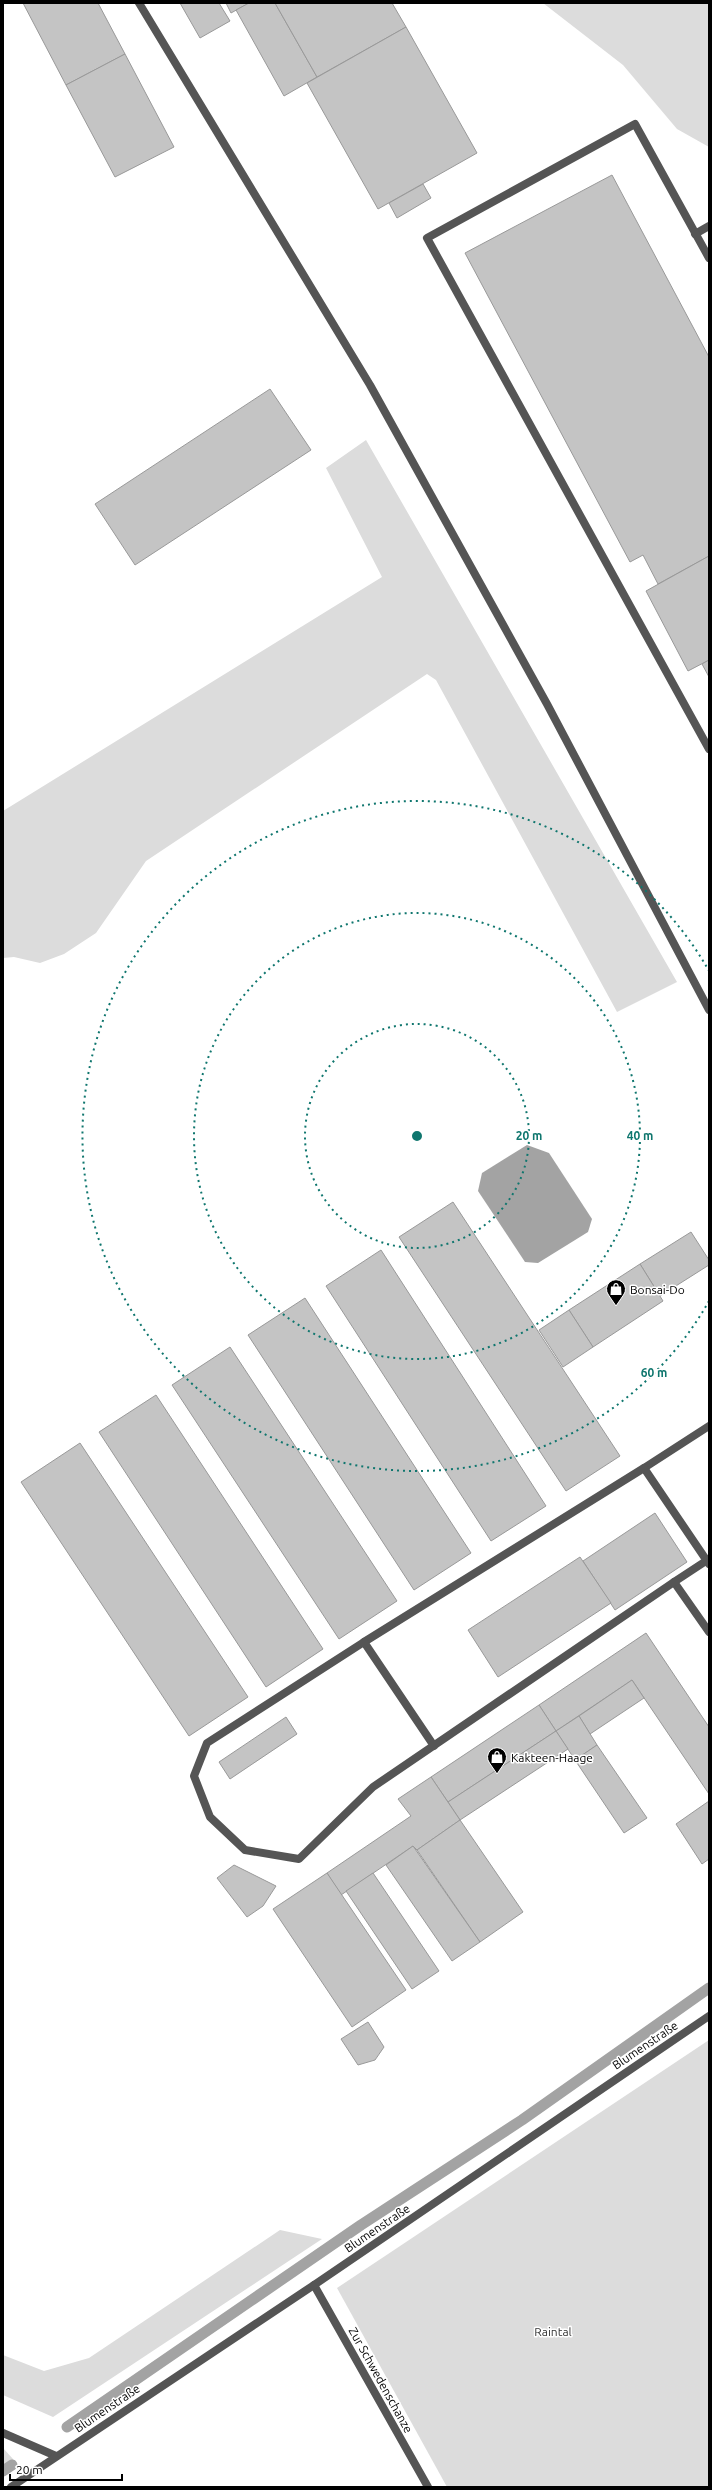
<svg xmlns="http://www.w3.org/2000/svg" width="712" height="2490" font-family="Ubuntu,sans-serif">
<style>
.green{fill:#dcdcdc}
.water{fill:#a3a3a3}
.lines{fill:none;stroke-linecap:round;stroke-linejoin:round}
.stream{stroke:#a3a3a3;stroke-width:11}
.building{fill:#c4c4c4;stroke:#999}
.lane{stroke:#555;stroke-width:8}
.street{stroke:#555;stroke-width:8}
.ring{fill:none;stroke:#0f766e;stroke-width:2;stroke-dasharray:2 4}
.labels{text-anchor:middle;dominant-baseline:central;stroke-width:3;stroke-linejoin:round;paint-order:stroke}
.poi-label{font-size:12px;fill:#000;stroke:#fff;text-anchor:start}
.street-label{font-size:12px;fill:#000;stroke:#fff}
.park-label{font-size:12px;fill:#333;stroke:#fff}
.centre{fill:#0f766e;stroke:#fff;stroke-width:2}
.ring-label{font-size:12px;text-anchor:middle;font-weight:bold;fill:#0f766e;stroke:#fff;stroke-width:3;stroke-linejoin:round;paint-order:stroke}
</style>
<rect width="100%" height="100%" fill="#fff"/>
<g class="green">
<path d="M543,3H709V147L677,129L623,65Z"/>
<path d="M366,440L677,982L617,1012L436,680L427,674L146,861L96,933L64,954L40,963L14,957L3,958V811L382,577L326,468Z"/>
<path d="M709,2040V2487H447L337,2288Z"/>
<path d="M280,2230L322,2239L53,2417L3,2395V2355L44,2371L89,2358Z"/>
<path d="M3,2448L13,2459L9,2473L3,2477Z"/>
</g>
<path class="water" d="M527,1145L549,1153L592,1219L588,1232L538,1263L525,1262L478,1191L482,1173Z"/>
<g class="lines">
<g class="stream">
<path d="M67,2427L361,2225L522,2120L709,1988"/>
<path d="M3,2471L12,2465"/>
</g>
</g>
<g class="building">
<path d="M23,3H98L125,54L66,85Z"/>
<path d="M180,3H219L230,21L200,38Z"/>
<path d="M226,3H249L231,13Z"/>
<path d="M249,3H275L317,77L284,96L236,10Z"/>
<path d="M275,3H392L406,27L317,77Z"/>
<path d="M406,27L477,153L378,209L307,83Z"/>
<path d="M125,54L174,147L115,177L66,85Z"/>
<path d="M612,175L709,357V556L658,584L643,555L630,562L465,253Z"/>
<path d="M423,184L431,198L397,218L389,203Z"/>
<path d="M270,389L311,450L135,565L95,504Z"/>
<path d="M709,556V660L688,671L646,591Z"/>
<path d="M709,660V677L702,664Z"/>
<path d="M453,1202L620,1456L566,1491L399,1237Z"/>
<path d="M691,1232L709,1260V1265L660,1296L640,1264Z"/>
<path d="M381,1250L546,1506L491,1541L326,1286Z"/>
<path d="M640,1264L663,1301L593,1347L569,1310Z"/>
<path d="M305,1298L471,1553L414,1590L248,1335Z"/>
<path d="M569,1310L593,1347L563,1367L539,1330Z"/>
<path d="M230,1347L397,1601L339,1639L172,1385Z"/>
<path d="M156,1395L323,1649L266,1687L99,1432Z"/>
<path d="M80,1443L248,1697L189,1736L21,1482Z"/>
<path d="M655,1513L687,1562L615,1610L583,1561Z"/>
<path d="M580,1557L611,1603L498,1677L468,1630Z"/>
<path d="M646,1633L709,1727V1794L632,1680L556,1731L539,1705Z"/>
<path d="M632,1680L644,1698L590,1734L579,1716Z"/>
<path d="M539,1705L556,1731L448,1802L431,1777Z"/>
<path d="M579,1716L597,1745L575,1760L556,1731Z"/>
<path d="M286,1717L297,1734L230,1779L219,1762Z"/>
<path d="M556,1731L568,1749L460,1820L448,1802Z"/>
<path d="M597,1745L647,1818L624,1833L575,1760Z"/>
<path d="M431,1777L460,1820L417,1850L413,1846L341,1895L327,1873L411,1816L398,1799Z"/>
<path d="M709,1801V1859L702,1864L676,1824Z"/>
<path d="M460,1820L523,1912L480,1942L417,1850Z"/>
<path d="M413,1846L480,1942L452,1961L386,1865Z"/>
<path d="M234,1865L276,1886L263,1906L247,1917L217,1878Z"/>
<path d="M327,1873L406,1990L352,2027L273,1909Z"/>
<path d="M373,1873L439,1971L412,1989L346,1891Z"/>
<path d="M368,2022L384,2047L375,2060L358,2065L341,2039Z"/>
</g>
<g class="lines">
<g class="lane">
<path d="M139,3L370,385L547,704L709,1010"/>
<path d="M695,234L709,226"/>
<path d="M709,258L635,124L427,238L709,749"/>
<path d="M644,1468L709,1426"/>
<path d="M674,1582L709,1632"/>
<path d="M364,1642L644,1468L709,1564"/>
<path d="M434,1746L364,1642L207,1743L194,1776L210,1817L245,1850L299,1859L373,1787L674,1582L709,1559"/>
</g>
<g class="street">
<path d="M314,2285L428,2487"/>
<path d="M3,2433L56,2456"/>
<path d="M11,2487L314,2285L709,2016"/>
</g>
</g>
<g class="ring">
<circle cx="417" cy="1136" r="112"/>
<circle cx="417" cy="1136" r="223"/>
<path d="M709 1301A335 335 0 1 1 709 971"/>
</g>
<defs>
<symbol id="shop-pin" viewBox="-11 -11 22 30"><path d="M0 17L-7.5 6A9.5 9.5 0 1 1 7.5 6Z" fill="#000" stroke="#fff"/><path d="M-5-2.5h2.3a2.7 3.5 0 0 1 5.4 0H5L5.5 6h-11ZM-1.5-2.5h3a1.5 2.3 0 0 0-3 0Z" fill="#fff"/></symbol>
</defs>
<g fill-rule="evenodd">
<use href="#shop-pin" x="605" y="1278" width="22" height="30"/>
<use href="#shop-pin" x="486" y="1746" width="22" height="30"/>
</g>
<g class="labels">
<g class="poi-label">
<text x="630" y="1289">Bonsai-Do</text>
<text x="511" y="1757">Kakteen-Haage</text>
</g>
<g class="street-label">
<text transform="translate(645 2045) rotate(-34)">Blumenstraße</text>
<text transform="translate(377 2228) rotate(-34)">Blumenstraße</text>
<text transform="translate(381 2380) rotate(61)">Zur Schwedenschanze</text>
<text transform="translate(107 2408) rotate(-34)">Blumenstraße</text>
</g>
<g class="park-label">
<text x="553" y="2331">Raintal</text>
</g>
</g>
<circle cx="417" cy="1136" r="6" class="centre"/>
<g class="ring-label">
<text x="529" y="1140">20 m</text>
<text x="640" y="1140">40 m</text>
<text x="654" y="1377">60 m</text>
</g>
<rect width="712" height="2490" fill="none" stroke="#000000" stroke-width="8"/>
<path d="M10 2474v6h112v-6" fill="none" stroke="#000000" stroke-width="2"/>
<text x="16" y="2474" font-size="12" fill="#000000" stroke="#ffffff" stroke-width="3" paint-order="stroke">20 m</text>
</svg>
